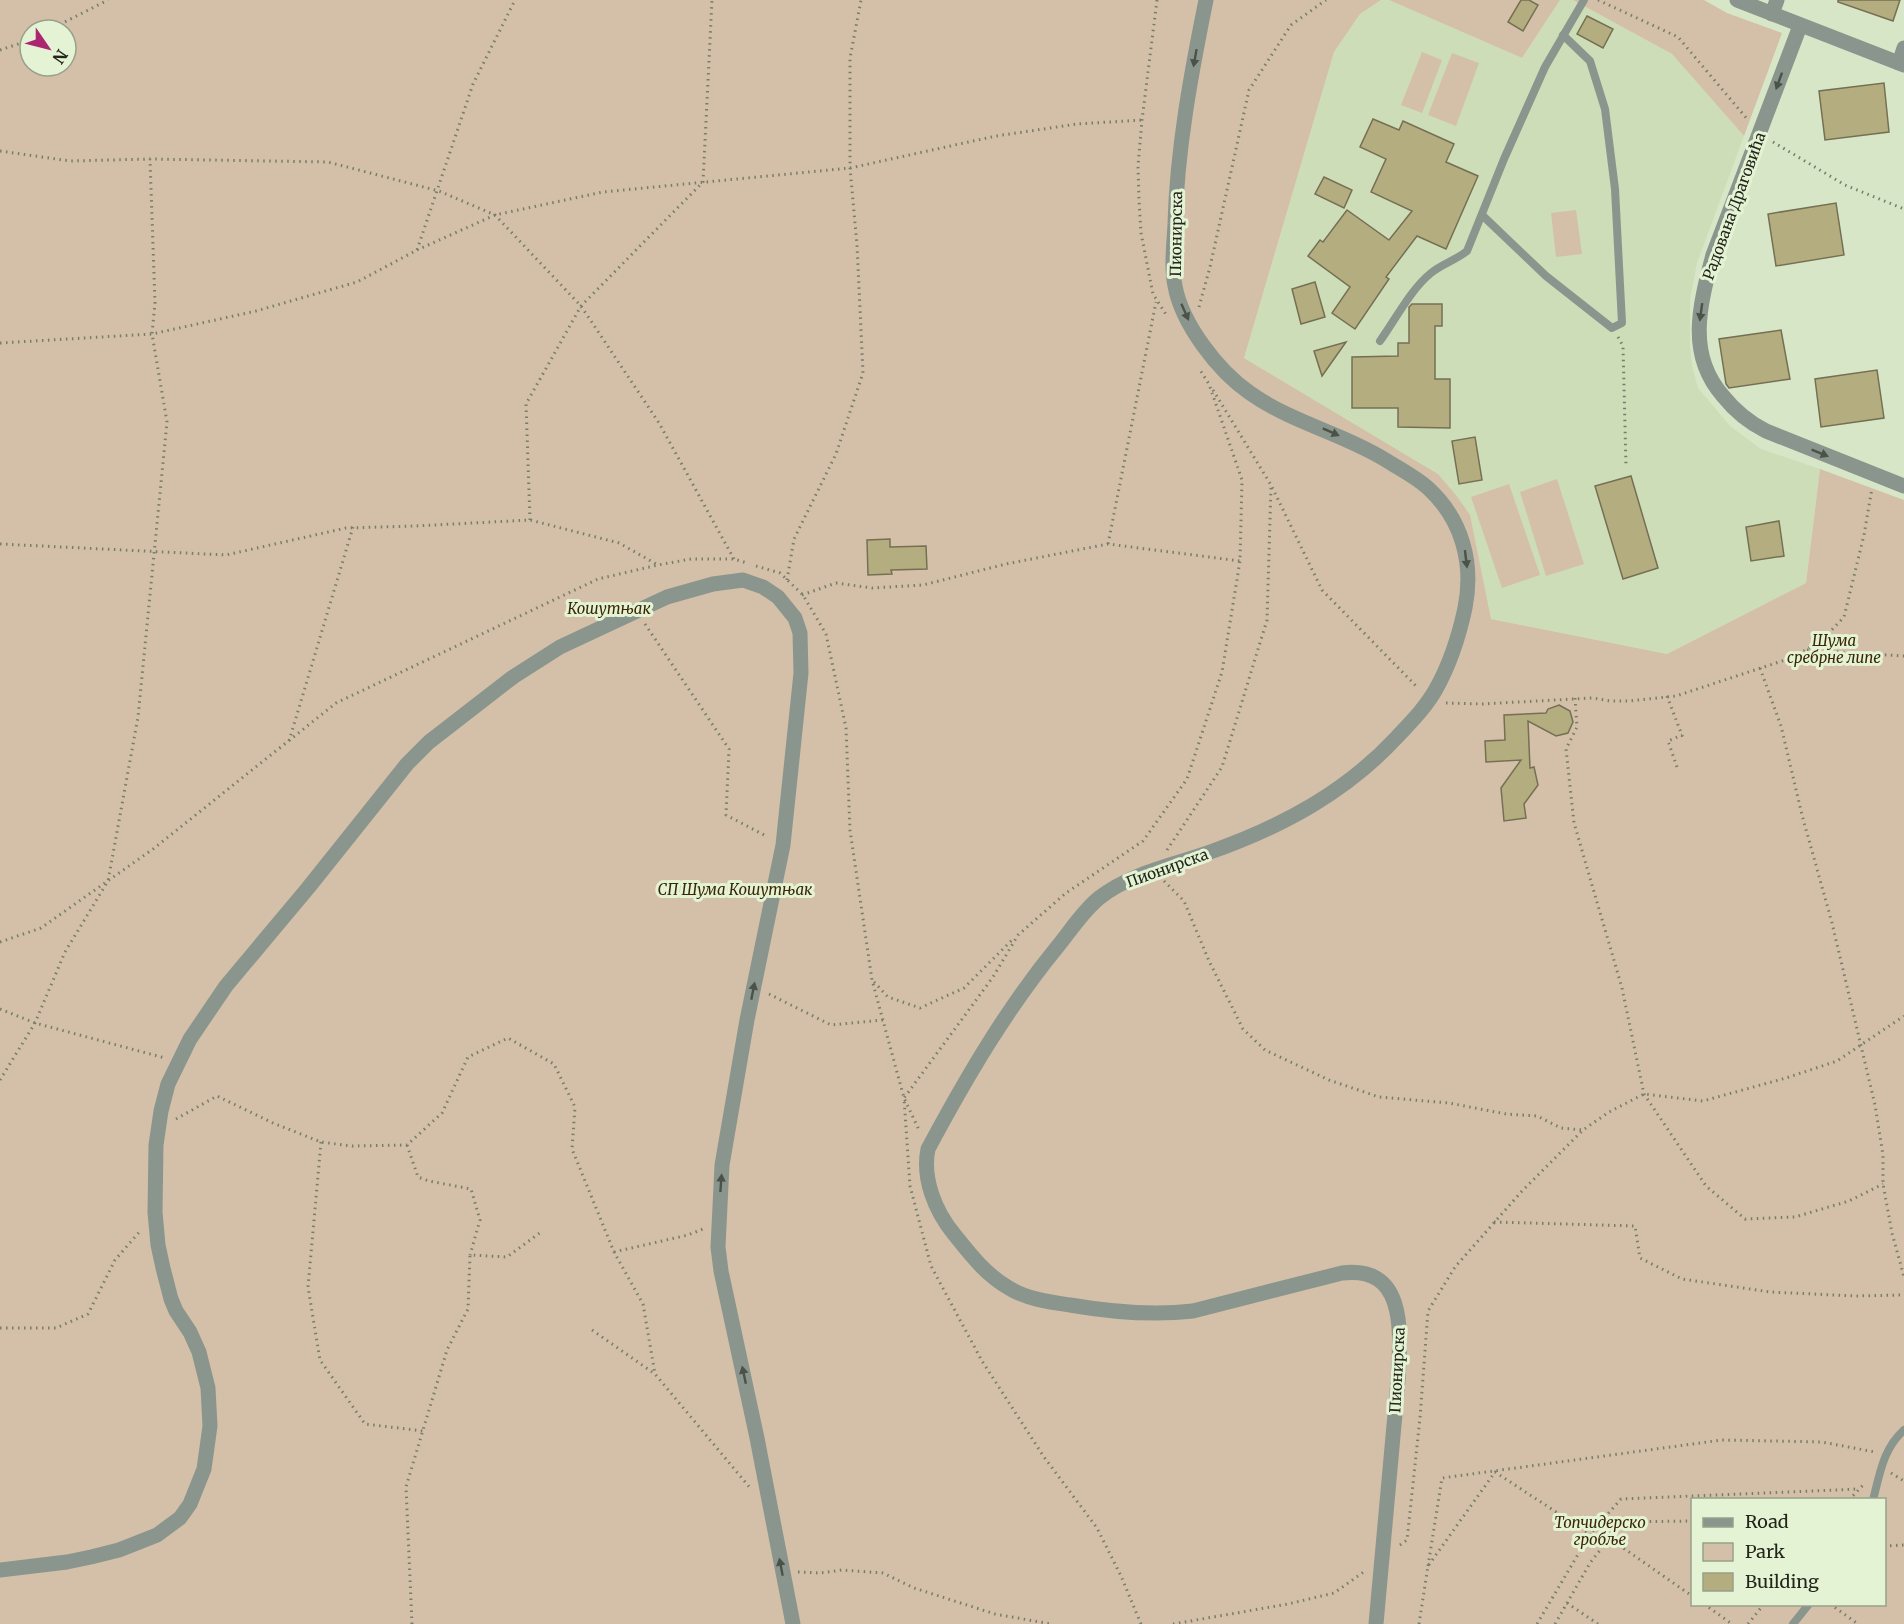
<svg xmlns="http://www.w3.org/2000/svg" width="1904" height="1624" font-family="Merriweather,serif">
<style>
.built{fill:#cdddb8}
.green{fill:#d4c0a8;fill-rule:evenodd}
.building{fill:#b4ad80;stroke:#757054;stroke-width:1.5}
.lines{fill:none;stroke-linecap:round;stroke-linejoin:round}
.path{stroke:#767e6a;stroke-width:3;stroke-dasharray:1.5 4.5;stroke-linecap:butt}
.service{stroke:#8a968d;stroke-width:8}
.minor{stroke:#8a968d;stroke-width:15}
.tertiary{stroke:#8a968d;stroke-width:15}
.oneway{fill:#4b5248}
.labels{text-anchor:middle;dominant-baseline:central;stroke-width:6;stroke-linejoin:round;paint-order:stroke}
.street-label{font-size:15px;fill:#21251a;stroke:#e5f3d5}
.park-label{font-size:15px;font-style:italic;fill:#3a2505;stroke:#e5f3d5}
</style>
<rect width="100%" height="100%" fill="#d8e6c8"/>
<path class="built" d="M1381,0H1389L1522,58L1560,0H1573L1672,54L1744,136L1697,263L1690,299V346L1692,366L1698,388L1730,426L1761,449L1820,469L1806,583L1667,654L1491,619L1456,495L1438,474L1244,358L1334,52L1360,14Z"/>
<g class="green">
<path d="M0,0H1381L1360,14L1334,52L1244,358L1438,474L1456,495L1470,515L1491,619L1667,654L1806,583L1820,469L1904,500V1624H0ZM30,30H66V66H30ZM1692,1500H1884V1604H1692Z"/>
<path d="M1389,0H1560L1522,58Z"/>
<path d="M1573,0H1704L1727,13L1782,33L1744,136L1672,54Z"/>
<path d="M1422,52L1442,60L1422,113L1401,105Z"/>
<path d="M1452,53L1479,63L1456,126L1428,115Z"/>
<path d="M1576,210L1582,254L1556,257L1551,213Z"/>
<path d="M1557,479L1584,564L1546,576L1520,492Z"/>
<path d="M1509,484L1540,575L1502,588L1471,497Z"/>
</g>
<g class="building">
<path d="M1521,0H1529L1538,5L1523,31L1508,22Z"/>
<path d="M1838,0H1900L1893,21L1838,2Z"/>
<path d="M1587,16L1613,29L1603,48L1577,34Z"/>
<path d="M1884,83L1889,132L1825,140L1819,91Z"/>
<path d="M1373,119L1399,130L1403,121L1454,144L1446,162L1478,176L1446,249L1417,236L1386,277L1389,279L1355,329L1332,313L1350,287L1308,256L1320,240L1323,242L1347,210L1389,240L1412,211L1371,192L1386,159L1360,147Z"/>
<path d="M1324,177L1352,190L1344,208L1315,194Z"/>
<path d="M1836,203L1844,255L1776,266L1768,214Z"/>
<path d="M1315,282L1325,317L1301,324L1292,289Z"/>
<path d="M1412,304H1442V326H1435V379H1450V428L1398,427V408H1352V357L1398,356V343H1409V307Z"/>
<path d="M1781,330L1790,379L1729,388L1726,384L1719,339Z"/>
<path d="M1346,342L1322,376L1314,351Z"/>
<path d="M1877,370L1884,418L1821,427L1815,379Z"/>
<path d="M1475,437L1482,480L1459,484L1452,441Z"/>
<path d="M1631,476L1658,568L1623,579L1595,486Z"/>
<path d="M1779,521L1784,556L1751,561L1746,527Z"/>
<path d="M890,539V547L926,546L927,569L891,570L892,574L868,575L867,540Z"/>
<path d="M1559,705L1570,711L1573,722L1568,733L1556,736L1528,721L1530,768L1534,767L1538,785L1524,804L1526,818L1504,821L1501,788L1521,760L1486,762L1485,741L1505,740L1504,715L1546,713L1548,709Z"/>
</g>
<g class="lines">
<g class="path">
<path d="M1157,0L1142,120L1138,166L1139,200L1141,233L1153,294L1167,316"/>
<path d="M1598,0L1678,37L1748,120"/>
<path d="M49,30L108,0"/>
<path d="M0,50L30,40"/>
<path d="M1773,142L1845,185L1904,209"/>
<path d="M0,151L70,161L150,159L328,162L439,191L495,215L581,306L659,423L734,559"/>
<path d="M417,250L495,215L603,192L850,168L996,136L1077,124L1142,120"/>
<path d="M1199,307L1210,267L1249,90L1291,25L1326,0"/>
<path d="M1618,337L1623,346L1626,466"/>
<path d="M0,343L152,334L256,311L357,282L417,250L473,84L515,0"/>
<path d="M1213,390L1271,485L1322,590L1418,688"/>
<path d="M530,520L526,404L581,306L703,182L712,0"/>
<path d="M0,544L226,555L346,528L415,526L530,520L619,543L658,565"/>
<path d="M1108,544L1156,302"/>
<path d="M756,566L780,573L803,595L826,634L846,728L850,830L872,980L904,1098L920,1132"/>
<path d="M787,580L794,539L836,454L863,373L857,245L850,168V58L861,0"/>
<path d="M802,595L836,583L872,588L923,585L1006,564L1108,544L1240,561"/>
<path d="M645,624L729,749L726,815L768,837"/>
<path d="M1807,650L1904,656"/>
<path d="M1760,668L1781,726L1802,815L1832,923L1875,1105L1883,1155V1184L1892,1233L1904,1277"/>
<path d="M1667,696L1683,738"/>
<path d="M1575,698L1577,727L1566,749L1574,823L1622,988L1644,1094L1706,1186L1745,1219L1795,1217L1849,1201L1883,1184"/>
<path d="M1446,703L1482,704L1592,698L1611,701H1629L1676,696L1785,660L1806,650L1822,640L1844,617L1864,535L1872,488"/>
<path d="M289,741L353,527"/>
<path d="M1677,767L1668,741L1682,735"/>
<path d="M1167,850L1222,767L1267,620L1271,486"/>
<path d="M1164,881L1184,901L1209,961L1243,1029L1265,1050L1329,1080L1379,1097L1449,1103L1506,1114L1537,1116L1561,1128L1583,1130"/>
<path d="M0,942L41,928L153,849L336,703L598,579L658,565L691,559H734L747,563"/>
<path d="M874,982L888,997L920,1008L964,988L1014,938"/>
<path d="M769,994L831,1025L883,1020"/>
<path d="M0,1009L35,1023L165,1058"/>
<path d="M0,1080L35,1023L65,952L108,881L138,717L167,422L152,334L155,303L150,159"/>
<path d="M176,1119L217,1096L273,1123L321,1142L352,1146L407,1145L442,1113L468,1057L508,1038L554,1064L575,1107L572,1149L614,1252L643,1304L655,1374"/>
<path d="M321,1142L308,1287L320,1360L365,1424L423,1431"/>
<path d="M407,1145L418,1177L429,1181L471,1189L480,1220L470,1255"/>
<path d="M1494,1222L1635,1226L1640,1258L1682,1279L1770,1292L1856,1296L1904,1295"/>
<path d="M614,1252L688,1235L703,1229"/>
<path d="M0,1328H56L88,1314L115,1260L141,1230"/>
<path d="M592,1330L655,1374L751,1489"/>
<path d="M1891,1473L1904,1481"/>
<path d="M1849,1500L1864,1484"/>
<path d="M1609,1538L1692,1596"/>
<path d="M1400,1545L1407,1540L1420,1418L1428,1311L1455,1267L1522,1191L1583,1130L1609,1112L1644,1094L1703,1101L1786,1078L1837,1061L1904,1016"/>
<path d="M1884,1546L1904,1545"/>
<path d="M1428,1566L1442,1478L1722,1440L1822,1442L1875,1452"/>
<path d="M798,1572L820,1573L842,1570L883,1573L914,1588L995,1614L1051,1624"/>
<path d="M1567,1603L1598,1624"/>
<path d="M1704,1604L1732,1624"/>
<path d="M1830,1604L1858,1624"/>
<path d="M412,1624L406,1487L447,1350L468,1309L470,1255L507,1257L541,1232"/>
<path d="M1141,1624L1121,1576L1097,1528L1044,1457L982,1361L931,1266L910,1186L904,1098L993,977L1018,935L1066,893L1143,841L1187,779L1222,672L1240,561L1242,480L1209,384L1200,370"/>
<path d="M1173,1624L1288,1604L1334,1593L1365,1571"/>
<path d="M1419,1624L1428,1566L1495,1472L1605,1544"/>
<path d="M1537,1624L1590,1534L1621,1499L1858,1489"/>
<path d="M1555,1624L1590,1563L1622,1522L1692,1521"/>
<path d="M1748,1624L1764,1604"/>
</g>
<g class="service">
<path d="M1482,215L1546,276L1612,328L1622,323L1615,189L1605,109L1590,61L1563,35"/>
<path d="M1380,341C1395,320 1411,289 1431,273C1442,264 1456,260 1467,251L1504,159L1545,67L1584,0"/>
<path d="M1873,1500C1880,1473 1883,1449 1904,1430"/>
<path d="M1793,1624L1809,1604"/>
</g>
<g class="minor">
<path d="M1206,0C1191,74 1177,149 1175,224C1174,244 1171,266 1175,286C1182,324 1218,371 1250,393C1292,423 1345,434 1389,462C1402,470 1417,478 1428,488C1462,519 1474,563 1465,608C1459,636 1450,664 1436,689C1426,707 1411,722 1397,737C1346,792 1283,826 1213,851C1175,865 1132,872 1099,898C1083,911 1071,930 1058,946C1007,1008 966,1078 928,1149C922,1178 935,1211 954,1234C970,1254 986,1275 1009,1288C1027,1299 1049,1302 1070,1305C1111,1312 1151,1316 1193,1311L1342,1273C1409,1265 1400,1337 1398,1381L1376,1624"/>
<path d="M1772,14L1777,0"/>
<path d="M1800,26L1713,255C1700,304 1686,354 1723,396C1735,411 1748,422 1766,431L1904,486"/>
<path d="M1899,63L1904,48"/>
<path d="M0,1570L67,1562L91,1557L119,1550L157,1535L180,1518L190,1504L204,1469L210,1426L208,1388L199,1352L190,1332L176,1311L171,1299L163,1268L158,1245L155,1212L156,1145L161,1111L168,1084L190,1039L226,986L308,888L407,764L429,742L513,677L560,647L667,597L713,584L743,580L763,587L778,597L795,618L800,633L801,673L783,845L747,1020L722,1165L718,1247L721,1271L757,1438L793,1624"/>
</g>
<path class="tertiary" d="M1737,0L1904,65"/>
</g>
<defs><path id="oneway-solid" d="M-6-.8H1V-3.2L6.5 0L1 3.2V.8H-6Z" transform="scale(1.5)"/></defs>
<g class="oneway">
<use href="#oneway-solid" transform="translate(1195 58) rotate(100)"/>
<use href="#oneway-solid" transform="translate(1779 81) rotate(110)"/>
<use href="#oneway-solid" transform="translate(1185 312) rotate(66)"/>
<use href="#oneway-solid" transform="translate(1701 312) rotate(98)"/>
<use href="#oneway-solid" transform="translate(1331 432) rotate(24)"/>
<use href="#oneway-solid" transform="translate(1820 453) rotate(22)"/>
<use href="#oneway-solid" transform="translate(1466 559) rotate(83)"/>
<use href="#oneway-solid" transform="translate(753 991) rotate(-79)"/>
<use href="#oneway-solid" transform="translate(721 1183) rotate(-86)"/>
<use href="#oneway-solid" transform="translate(744 1375) rotate(-102)"/>
<use href="#oneway-solid" transform="translate(781 1567) rotate(-101)"/>
</g>
<g class="labels">
<g class="street-label">
<text transform="translate(1734 206) rotate(-70)">Радована Драговића</text>
<text transform="translate(1176 234) rotate(-89)">Пионирска</text>
<text transform="translate(1167 868) rotate(-20)">Пионирска</text>
<text transform="translate(1397 1370) rotate(-87)">Пионирска</text>
</g>
<g class="park-label">
<text x="609" y="608">Кошутњак</text>
<text x="1834" y="640">Шума<tspan x="1834" dy="17">сребрне липе</tspan></text>
<text x="735" y="889">СП Шума Кошутњак</text>
<text x="1600" y="1522">Топчидерско<tspan x="1600" dy="17">гробље</tspan></text>
</g>
</g>
<rect x="1691" y="1498" width="195" height="108" fill="#e5f3d5" stroke="#97a18a" stroke-width="1.5"/>
<rect x="1703" y="1518" width="30" height="9" fill="#8a968d" stroke="#97a18a" stroke-width="1.5"/>
<text x="1745" y="1528" font-size="18" fill="#21251a">Road</text>
<rect x="1703" y="1543" width="30" height="18" fill="#d4c0a8" stroke="#97a18a" stroke-width="1.5"/>
<text x="1745" y="1558" font-size="18" fill="#21251a">Park</text>
<rect x="1703" y="1573" width="30" height="18" fill="#b4ad80" stroke="#97a18a" stroke-width="1.5"/>
<text x="1745" y="1588" font-size="18" fill="#21251a">Building</text>
<g transform="translate(48 48) rotate(125)"><circle r="28" fill="#e5f3d5" stroke="#97a18a" stroke-width="1.5"/>
<path d="M0-4.5L10 22L0 15L-10 22Z" fill="#aa2670"/>
<text y="-9" font-size="16" font-weight="bold" text-anchor="middle" fill="#21251a">N</text>
</g>
</svg>
